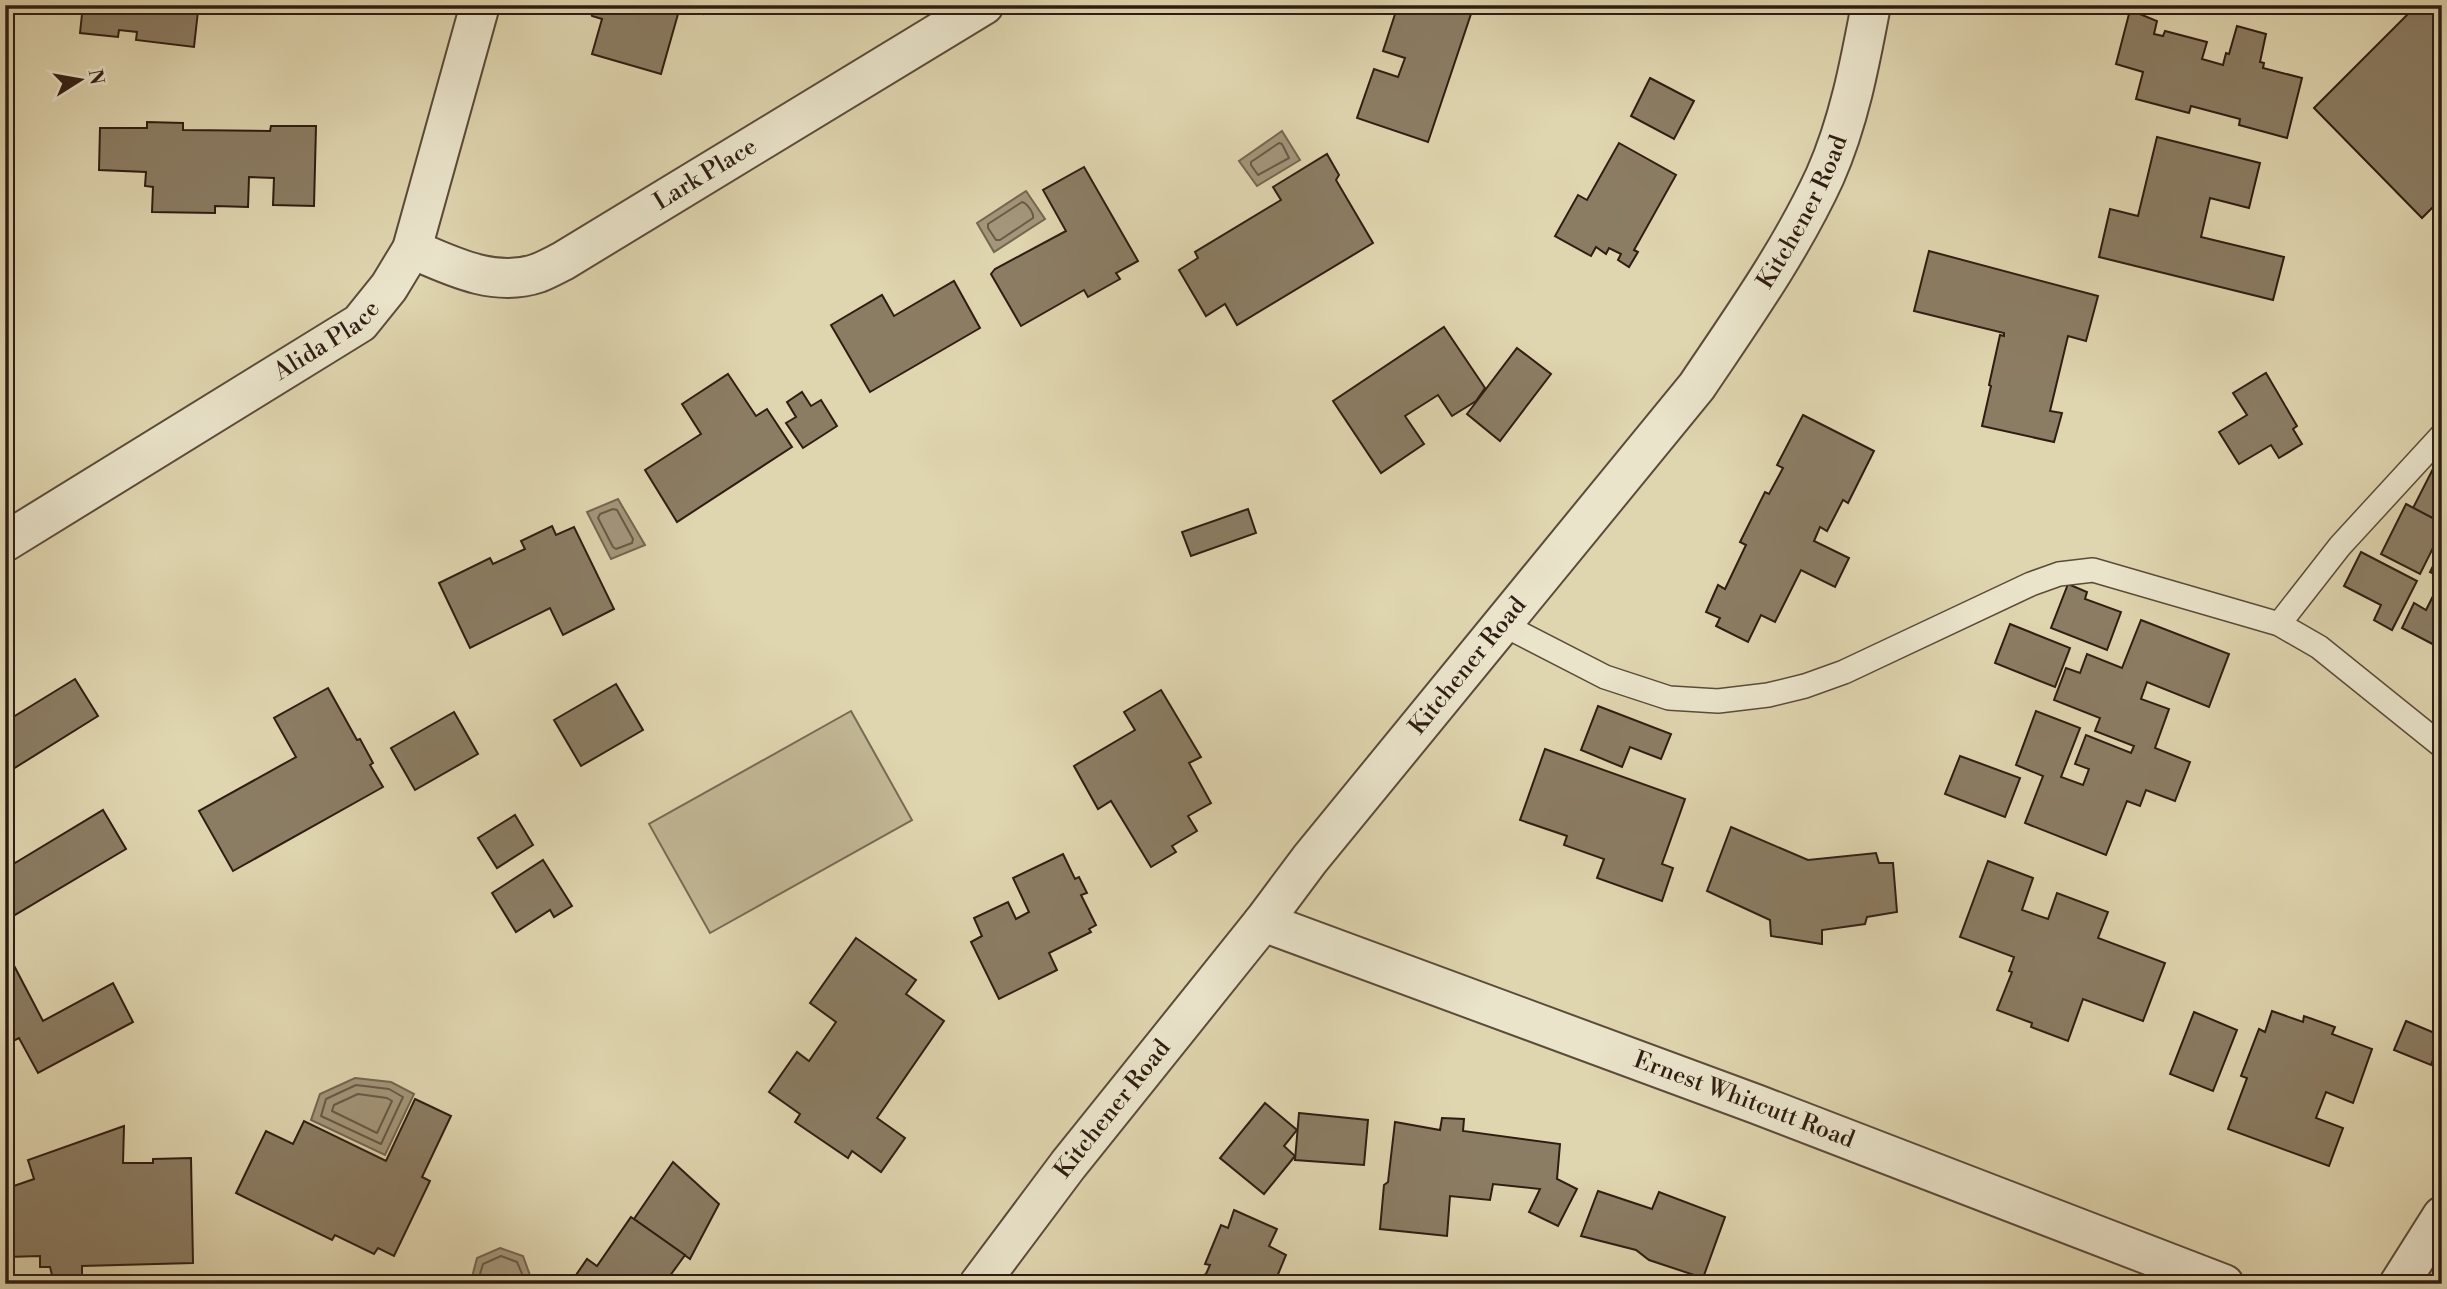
<svg xmlns="http://www.w3.org/2000/svg" width="2447" height="1289" font-family="'Libre Bodoni',serif">
<style>
.green{fill:#c1b694;stroke:#786a53;stroke-width:2}
.water{fill:#a3967a;stroke:#756650;stroke-width:2}
.lines{fill:none;stroke-linecap:round;stroke-linejoin:round}
.shore{stroke:#695a46;stroke-width:2}
.building{fill:#8b7d64;stroke:#2f1d12;stroke-width:2}
.service-casing{stroke:#5b4b39;stroke-width:26}
.minor-casing{stroke:#5b4b39;stroke-width:42}
.service{stroke:#eae4cb;stroke-width:23}
.minor{stroke:#eae4cb;stroke-width:38}
.labels{text-anchor:middle;dominant-baseline:central;stroke-width:6;stroke-linejoin:round;paint-order:stroke}
.street-label{font-size:24px;fill:#2f1d12;stroke:#eae4cb}
</style>
<rect width="100%" height="100%" fill="#dfd5af"/>
<filter id="stains"><feTurbulence type="fractalNoise" baseFrequency=".00286" numOctaves="4"/><feColorMatrix values="0 0 0 0 .2 0 0 0 0 .09 0 0 0 0 .02 0 0 0 .5 -.17"/></filter>
<radialGradient id="worn" r=".72"><stop offset=".6" stop-color="#630" stop-opacity="0"/><stop offset="1" stop-color="#630" stop-opacity=".3"/></radialGradient>
<g class="green">
<path d="M851,711L912,820L710,933L649,824Z"/>
<path d="M2442,1233V1284H2410Z"/>
</g>
<g class="water">
<path d="M1282,131L1300,160L1257,186L1239,161Z"/>
<path d="M1026,191L1045,219L994,252L977,223Z"/>
<path d="M618,499L645,545L611,559L587,512Z"/>
<path d="M355,1078L391,1082L414,1094L385,1155L311,1120L320,1094Z"/>
<path d="M500,1248L523,1256L531,1278L527,1284H468L471,1281L477,1258Z"/>
</g>
<g class="lines">
<g class="shore">
<path d="M1279,143L1282,144L1289,158L1258,175L1251,165V162Z"/>
<path d="M1022,202C1027,203 1034,213 1033,218L1000,240H996L988,228V224Z"/>
<path d="M613,509L617,510L633,539L632,543L616,549L613,547L598,518L600,514Z"/>
<path d="M356,1085L389,1089L403,1097L381,1144L321,1116L326,1099Z"/>
<path d="M358,1094L387,1098L392,1101L377,1133L332,1111L334,1105Z"/>
<path d="M477,1284L483,1264L501,1256L517,1262L523,1276L522,1284"/>
</g>
</g>
<g class="building">
<path d="M83,5H207L206,12L198,11L194,47L136,40L137,32L119,30L118,37L80,33Z"/>
<path d="M588,5H705L703,14L680,7L661,74L592,54L602,19L592,16Z"/>
<path d="M1398,5H1474L1428,142L1357,118L1374,69L1398,77L1405,58L1383,51Z"/>
<path d="M2417,5H2442V198L2422,218L2314,108Z"/>
<path d="M2130,10L2157,21L2154,34L2163,36L2165,31L2207,42L2202,59L2223,65L2226,53L2229,54L2237,26L2266,34L2260,62L2264,63L2263,68L2302,78L2287,138L2239,125L2240,119L2191,106L2189,113L2136,99L2143,72L2116,64Z"/>
<path d="M1650,78L1694,101L1674,139L1631,116Z"/>
<path d="M147,122L183,123V130L270,131L271,126H316L314,206L273,205L274,178L249,177L248,207L215,206V213L152,212L153,187L145,186L146,172L99,170L100,128H147Z"/>
<path d="M2157,137L2260,163L2249,208L2210,198L2201,237L2284,257L2273,300L2099,257L2110,209L2138,216Z"/>
<path d="M1619,143L1676,175L1634,250L1638,252L1629,267L1618,260L1621,254L1609,248L1606,254L1596,247L1591,256L1555,236L1578,195L1587,200Z"/>
<path d="M1327,154L1339,175L1336,180L1373,243L1237,325L1225,304L1206,316L1179,270L1198,258L1195,252L1281,200L1273,187Z"/>
<path d="M1084,167L1138,261L1116,273L1120,279L1088,297L1084,290L1021,326L991,274L995,269L1066,231L1043,190Z"/>
<path d="M1929,251L2098,296L2086,341L2068,336L2050,411L2062,413L2054,442L1982,426L1991,386L1989,385L2000,335L2004,336V333L1914,311Z"/>
<path d="M954,281L980,328L870,392L831,325L882,295L894,316Z"/>
<path d="M1444,327L1485,388L1476,401L1452,416L1438,395L1405,416L1424,444L1381,473L1333,401Z"/>
<path d="M1517,348L1551,374L1500,441L1467,414Z"/>
<path d="M2266,373L2297,426L2293,429L2302,444L2279,458L2271,445L2239,464L2219,432L2247,415L2233,393Z"/>
<path d="M728,374L756,416L767,409L792,447L677,522L645,470L701,434L682,404Z"/>
<path d="M802,392L811,406L821,400L837,426L803,448L786,423L796,417L787,402Z"/>
<path d="M1803,415L1874,451L1848,503L1843,500L1827,531L1820,527L1814,541L1849,558L1835,587L1801,570L1775,622L1761,615L1748,642L1716,626L1720,618L1706,612L1718,585L1725,589L1746,545L1740,542L1765,492L1769,494L1783,468L1777,465Z"/>
<path d="M2438,459L2442,461V523L2413,508Z"/>
<path d="M2406,504L2442,523V530L2420,574L2381,554Z"/>
<path d="M1248,509L1256,533L1191,556L1182,532Z"/>
<path d="M552,526L556,535L574,527L614,609L563,635L550,608L470,648L439,583L490,558L493,564L525,549L521,541Z"/>
<path d="M2442,548V578L2430,572Z"/>
<path d="M2361,552L2417,581L2392,630L2374,620L2381,605L2344,586Z"/>
<path d="M2068,584L2087,592L2085,599L2121,612L2107,650L2051,628Z"/>
<path d="M2436,590L2442,593V649L2402,628L2414,603L2426,610Z"/>
<path d="M2141,620L2229,654L2209,707L2147,682L2141,699L2169,709L2155,748L2190,762L2175,801L2146,790L2140,806L2127,801L2106,855L2025,823L2043,776L2016,765L2036,711L2080,728L2061,777L2083,785L2089,769L2075,764L2086,735L2131,753L2134,746L2095,731L2100,718L2054,700L2066,668L2080,673L2087,654L2122,668Z"/>
<path d="M2010,624L2070,648L2055,687L1995,663Z"/>
<path d="M75,679L98,716L5,774V722Z"/>
<path d="M616,684L643,730L581,766L554,720Z"/>
<path d="M328,688L357,740L360,739L373,763L370,765L383,787L233,871L199,811L296,757L274,718Z"/>
<path d="M1161,690L1201,757L1189,763L1211,803L1188,816L1197,831L1172,846L1176,852L1151,867L1111,801L1098,809L1074,766L1135,730L1124,712Z"/>
<path d="M1598,706L1671,734L1661,759L1630,747L1622,767L1581,750Z"/>
<path d="M454,712L478,754L415,790L391,748Z"/>
<path d="M1545,749L1685,799L1662,864L1673,868L1662,901L1597,878L1604,859L1564,845L1567,836L1520,820Z"/>
<path d="M1960,756L2020,778L2005,817L1945,794Z"/>
<path d="M103,810L126,849L13,916L5,902V847L15,863Z"/>
<path d="M515,815L533,845L497,868L478,838Z"/>
<path d="M1731,827L1808,860L1876,853L1879,863H1893L1897,912L1867,917L1865,924L1822,930V944L1771,936L1770,920L1707,891Z"/>
<path d="M1063,854L1075,879L1079,877L1087,893L1081,895L1096,925L1089,929L1091,932L1049,953L1057,970L999,999L971,942L982,936L974,918L1008,902L1016,919L1029,912L1013,878Z"/>
<path d="M543,860L572,906L554,917L550,910L516,932L492,893Z"/>
<path d="M1988,861L2033,878L2022,910L2048,919L2057,893L2108,912L2098,938L2165,963L2143,1021L2083,999L2068,1041L2031,1027L2032,1023L1997,1010L2012,972L2009,971L2014,957L1960,937Z"/>
<path d="M856,938L916,980L906,994L944,1021L877,1118L905,1138L881,1172L852,1151L848,1158L795,1122L800,1114L769,1092L797,1052L809,1061L836,1022L810,1003Z"/>
<path d="M10,958L43,1021L113,983L133,1022L38,1073L19,1038L5,1045V961Z"/>
<path d="M2272,1011L2303,1022L2304,1016L2335,1027L2332,1034L2372,1049L2353,1103L2326,1092L2316,1118L2343,1128L2329,1166L2228,1129L2247,1078L2241,1076L2259,1029L2265,1032Z"/>
<path d="M2194,1012L2237,1030L2213,1091L2170,1074Z"/>
<path d="M2406,1021L2442,1036L2431,1065L2394,1050Z"/>
<path d="M415,1099L451,1116L422,1177L430,1181L394,1256L378,1248L374,1254L335,1235L332,1240L236,1193L266,1131L293,1144L304,1121L386,1161Z"/>
<path d="M1265,1103L1297,1130L1284,1146L1295,1156L1264,1194L1220,1158Z"/>
<path d="M1299,1113L1368,1120L1364,1165L1295,1160Z"/>
<path d="M1442,1118L1464,1119L1463,1131L1560,1144L1557,1179L1577,1189L1558,1226L1529,1212L1540,1189L1493,1184L1490,1200L1450,1196L1447,1236L1380,1229L1384,1185L1388,1182L1395,1122L1440,1130Z"/>
<path d="M124,1126L123,1163H153V1159L191,1158L193,1263L82,1266V1284H34V1280L53,1279L50,1267H40V1256L7,1257L8,1284H5V1189L34,1179L28,1160Z"/>
<path d="M673,1162L719,1204L690,1259L634,1219Z"/>
<path d="M1598,1191L1652,1209L1659,1192L1725,1217L1703,1278L1649,1260L1636,1250L1581,1236Z"/>
<path d="M1234,1210L1277,1229L1269,1246L1286,1255L1274,1284H1187L1206,1274L1210,1265L1205,1264L1221,1225L1228,1228Z"/>
<path d="M631,1217L685,1255L664,1284H578L582,1279L576,1275L587,1259L597,1266Z"/>
<path d="M1825,1276L1858,1284H1823Z"/>
</g>
<g class="lines">
<defs>
<g id="service">
<path d="M1502,624L1605,677L1669,698L1718,701L1768,695L1805,686L1844,672L2031,584L2059,574L2093,570L2279,624L2319,647L2442,746"/>
<path d="M2279,624L2340,546L2442,435"/>
</g>
<g id="minor">
<path id="s1" d="M412,249C451,266 495,288 538,273C546,270 555,265 563,261L984,5"/>
<path id="s2" d="M5,542L360,323L389,287L412,249L480,5"/>
<path id="s3" d="M1263,922L1756,1104L2224,1284"/>
<path id="s4" d="M979,1284L1068,1165L1263,922L1310,859L1697,386C1742,319 1791,250 1825,176C1849,122 1860,63 1871,5"/>
<path d="M2399,1284L2442,1216"/>
</g>
</defs>
<use href="#service" class="service-casing"/>
<use href="#minor" class="minor-casing"/>
<use href="#service" class="service"/>
<use href="#minor" class="minor"/>
</g>
<g class="labels">
<g class="street-label">
<text stroke="none"><textPath href="#s1" startOffset="326">Lark Place</textPath></text>
<text stroke="none"><textPath href="#s4" startOffset="1354">Kitchener Road</textPath></text>
<text stroke="none"><textPath href="#s2" startOffset="380">Alida Place</textPath></text>
<text stroke="none"><textPath href="#s4" startOffset="788">Kitchener Road</textPath></text>
<text stroke="none"><textPath href="#s3" startOffset="513">Ernest Whitcutt Road</textPath></text>
<text stroke="none"><textPath href="#s4" startOffset="220">Kitchener Road</textPath></text>
</g>
</g>
<rect width="2447" height="1289" fill="none" stroke="#dfd5af" stroke-width="28"/>
<rect x="7" y="7" width="2433" height="1275" fill="none" stroke="#2f1d12" stroke-width="3.5"/>
<rect x="14" y="14" width="2419" height="1261" fill="none" stroke="#2f1d12" stroke-width="2"/>
<g transform="translate(80 80) rotate(79)" stroke="#eae4cb" stroke-width="5" paint-order="stroke">
<path d="M0-5L12 26L0 18L-12 26Z" fill="#2f1d12"/>
<text y="-10" font-size="19" font-weight="bold" text-anchor="middle" fill="#2f1d12">N</text>
</g>
<rect width="100%" height="100%" filter="url(#stains)"/>
<rect width="100%" height="100%" fill="url(#worn)"/>
</svg>
